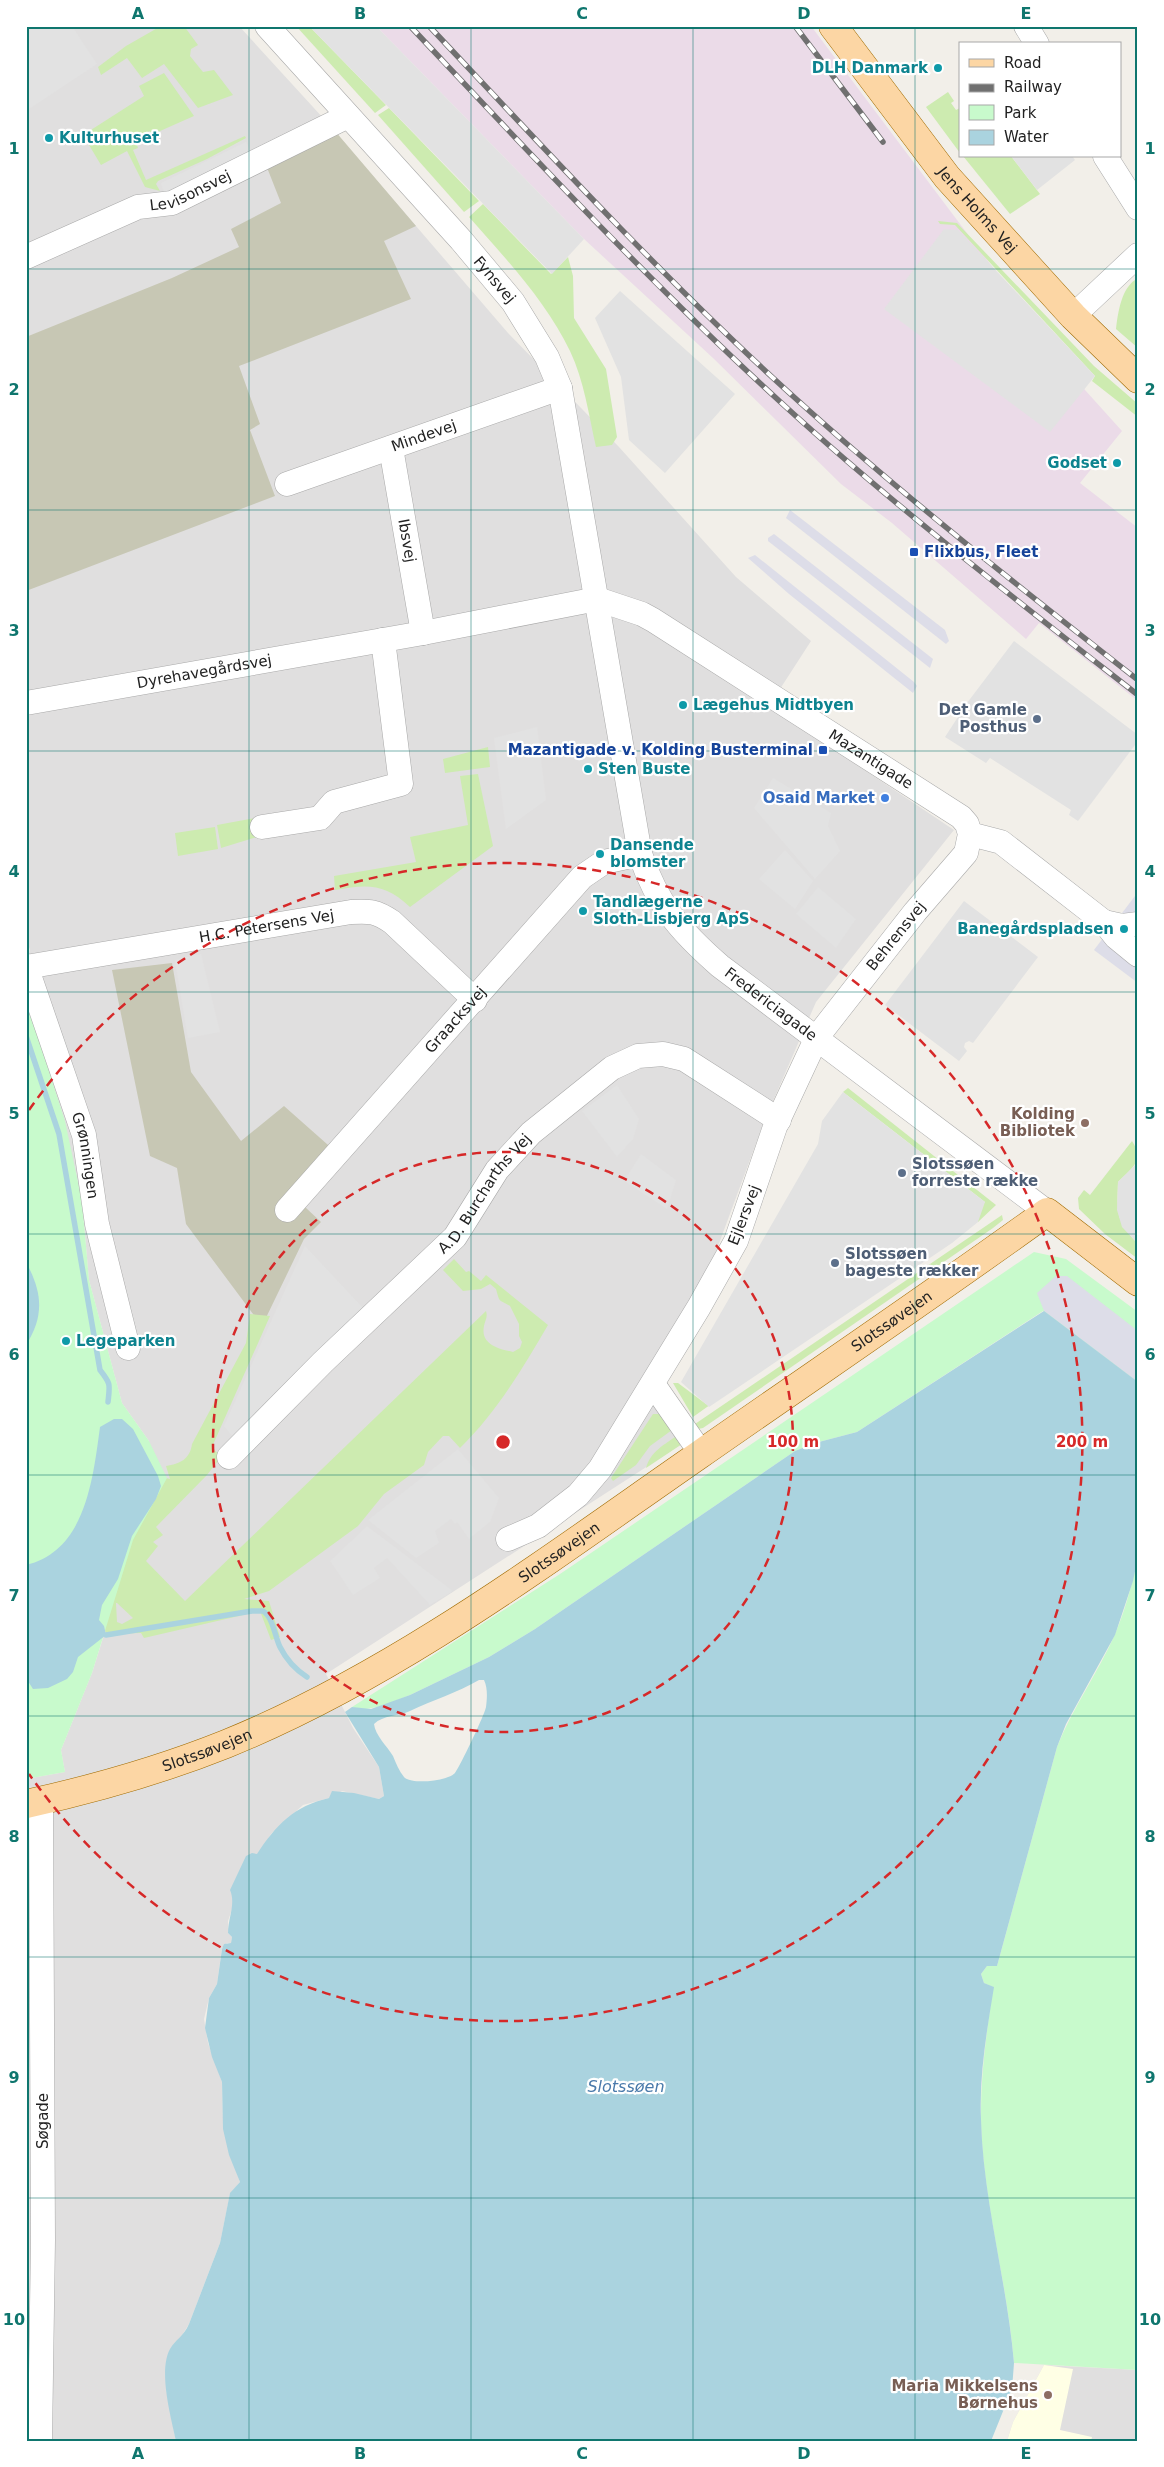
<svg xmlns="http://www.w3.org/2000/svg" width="1164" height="2467" font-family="'DejaVu Sans',sans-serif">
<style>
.residential{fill:#e0dfdf}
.industrial{fill:#ebdbe8}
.education{fill:#ffffe5}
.construction{fill:#c7c7b4}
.grass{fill:#cdebb0;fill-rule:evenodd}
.park{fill:#c8facc}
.parking{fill:#e2e2e2}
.plaza{fill:#dddde8}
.water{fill:#aad3df;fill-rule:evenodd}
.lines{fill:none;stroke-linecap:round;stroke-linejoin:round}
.stream{stroke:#aad3df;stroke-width:5.5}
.minor-casing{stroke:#a9a9a9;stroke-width:25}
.major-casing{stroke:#a06b00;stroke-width:29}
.minor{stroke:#fff;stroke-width:24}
.major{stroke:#fcd6a4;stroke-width:28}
.rail-casing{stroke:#707070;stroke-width:5.5}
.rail{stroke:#fff;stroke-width:4;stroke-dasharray:11;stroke-linecap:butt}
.grid{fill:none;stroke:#0f766e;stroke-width:1;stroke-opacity:0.55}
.ring{fill:none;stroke:#d62828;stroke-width:2.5;stroke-dasharray:9 6}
.culture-dot{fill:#0f9aa8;stroke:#fff;stroke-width:2}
.transit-dot{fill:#1a4fb4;stroke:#fff;stroke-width:2}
.service-dot{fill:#5c6f8a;stroke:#fff;stroke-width:2}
.shop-dot{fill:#3f7fe0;stroke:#fff;stroke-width:2}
.education-dot{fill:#8d6e63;stroke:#fff;stroke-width:2}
.labels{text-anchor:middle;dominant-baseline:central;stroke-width:4.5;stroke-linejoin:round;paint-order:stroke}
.culture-label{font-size:15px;font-weight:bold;fill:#0d838f;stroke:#fff;text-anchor:start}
.street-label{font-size:15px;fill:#222;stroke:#fff}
.transit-label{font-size:15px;font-weight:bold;fill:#164399;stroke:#fff;text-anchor:start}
.service-label{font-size:15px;font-weight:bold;fill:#4e5e75;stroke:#fff;text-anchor:start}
.shop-label{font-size:15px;font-weight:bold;fill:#366cbe;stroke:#fff;text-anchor:end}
.education-label{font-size:15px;font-weight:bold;fill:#785e54;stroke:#fff;text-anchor:end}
.water-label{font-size:16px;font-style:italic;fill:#4a7aab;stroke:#fff}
.centre{fill:#d62828;stroke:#fff;stroke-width:2.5}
.ring-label{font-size:15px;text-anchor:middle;font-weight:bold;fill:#d62828;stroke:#fff;stroke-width:4.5;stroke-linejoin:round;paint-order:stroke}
.neatline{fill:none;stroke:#0f766e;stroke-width:2}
.grid-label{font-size:16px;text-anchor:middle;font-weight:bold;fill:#0f766e}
</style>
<rect width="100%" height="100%" fill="#f2efe9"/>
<g class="residential">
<path d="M26,26H239L324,119L508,333L619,447L736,577L811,641L769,706L954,830L816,1002L764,1122L714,1257L643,1381L685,1442L326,1674L353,1728L379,1767L384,1796L379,1799L342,1791L329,1798L303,1805L271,1834L233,1896V1906L228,1921V1933L232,1937L231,1943H227L222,1948L217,1984L209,1998L204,2019L208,2043L222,2082L223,2118L227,2144L240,2182L230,2194L220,2243L189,2324L166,2361V2389L176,2441H26V1779L65,1772L61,1750L92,1673L114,1603L149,1441L122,1403L89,1280L82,1201L26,1000V972L30,950L26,938Z"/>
<path d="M1044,2365L1138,2370V2441H1007L1013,2422Z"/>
</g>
<path class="industrial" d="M376,26H811L1085,390L1122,431L1080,483L1138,528V701L1039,623L1026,639L892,523L841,484L713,358L584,239Z"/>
<path class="education" d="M1044,2365L1073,2369L1060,2430L1092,2437L1091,2441H1007L1013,2422Z"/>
<g class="construction">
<path d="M335,131L416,226L384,241L411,299L239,366L260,424L250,430L275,496L26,591V337L172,278L239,247L231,229L281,203L266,165Z"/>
<path d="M172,963L191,1072L241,1141L284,1106L345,1160L305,1207L321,1222L304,1239L262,1326L186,1224L177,1168L150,1156L112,970Z"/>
</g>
<g class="grass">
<path d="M161,26H184L198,45L191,49L190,56L203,72L214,70L233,95L198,108L164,64L142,78L127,58L101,75L98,67L126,46Z"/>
<path d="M296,26H309L386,105L375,113Z"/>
<path d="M164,73L194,116L151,135L150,131L139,135L141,140L136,142L138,148L133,150L146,180L245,136L246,138L207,159L158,181L156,184L160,191L145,187L127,151L101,165L83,135L144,96L139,86Z"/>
<path d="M948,92L954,101L951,103L956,110L960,108V153L926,107Z"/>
<path d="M389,108L479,201L464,212L378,115Z"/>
<path d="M963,156H1011L1040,194L1010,214Z"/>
<path d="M483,204L551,274L568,257L573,276L574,318L606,369L617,437L612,445L596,447C589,416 584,380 570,351C546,301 505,258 469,217Z"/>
<path d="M938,221L957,223L1094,366L1138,404V417L1092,381L1095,376L955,225L940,224Z"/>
<path d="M1138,278V348L1116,329C1118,313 1121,287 1138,278Z"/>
<path d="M488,747L490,767L445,773L443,759Z"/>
<path d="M478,774L493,846L410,907C385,883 367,884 335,890L334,876L416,862L410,837L468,825L460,776Z"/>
<path d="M255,818L257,837L221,848L217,825Z"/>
<path d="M215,827L218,849L178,856L175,833Z"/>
<path d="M848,1088L996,1205L978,1222L974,1212L985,1202L843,1092Z"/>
<path d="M1132,1141C1145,1161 1132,1168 1118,1182C1117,1214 1116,1220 1138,1244V1259L1105,1234L1079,1209L1078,1198L1084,1190L1090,1195Z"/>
<path d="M1002,1215L1003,1220L993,1228L703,1428L698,1429L695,1424Z"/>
<path d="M454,1259L466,1272L469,1271L481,1281L486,1275L548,1325C523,1368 496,1413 460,1448L449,1436H443L428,1452L424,1465L384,1494L358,1526L269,1591L244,1599L269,1601L280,1637L271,1640L260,1611L144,1638L141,1633L106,1634L104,1626L132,1536L158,1476L170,1479L166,1466C180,1464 190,1459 192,1444L246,1343L250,1314L270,1316L212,1447L221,1457L207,1475L156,1527L163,1535L153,1542L158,1546L146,1561L185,1601L486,1311C488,1318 485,1320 484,1326C480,1345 500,1349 513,1352L520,1348L522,1342L519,1336V1324L510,1306C498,1299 500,1303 496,1289L490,1284L481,1289L463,1291L443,1270ZM116,1603H117L133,1618L122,1624L117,1622Z"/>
<path d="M673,1383H678L706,1404L721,1397L693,1417Z"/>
<path d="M653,1414H661L672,1430L650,1446L636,1465L613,1481L611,1478Z"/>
<path d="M678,1435L685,1442L646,1468C651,1451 664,1445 678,1435Z"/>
</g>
<g class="park">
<path d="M26,1000L65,1121L82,1201L89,1280L122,1403L149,1441L167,1478L133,1540L92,1673L61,1750L65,1772L26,1779Z"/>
<path d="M1034,1252L1066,1259L1138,1312V1382L1043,1311L857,1432L815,1443L795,1451L535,1629L489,1657L410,1695L382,1706L361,1710L352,1707L560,1574Z"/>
<path d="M1138,1557V2370L1014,2363C1008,2289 987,2216 982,2142C978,2089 986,2038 993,1987L984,1983L981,1974L987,1966H997L1057,1747C1073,1707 1098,1673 1115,1634C1126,1609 1132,1583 1138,1557Z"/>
</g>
<g class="parking">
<path d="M26,26H72L97,64L26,111Z"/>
<path d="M309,26H376L584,239L552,274Z"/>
<path d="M246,142L255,160L166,200L161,183Z"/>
<path d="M1011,156H1072L1075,160L1037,190Z"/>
<path d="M944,229L958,230L1095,376L1050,432L884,309Z"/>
<path d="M620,291L735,394L665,473L629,440L621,377L595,318Z"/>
<path d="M1014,641L1138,735V741L1078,821L1069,815L1071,810L990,758L986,763L945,737L967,703Z"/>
<path d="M537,727L546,800L506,829L494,738Z"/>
<path d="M773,778L831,813L828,826L840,851L815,879L754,808Z"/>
<path d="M785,850L813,881L795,909L759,879Z"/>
<path d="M818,887L856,919L836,948L796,914Z"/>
<path d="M964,901L1038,957L973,1043L969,1041L965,1043L964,1047L967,1051L959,1061L885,1005Z"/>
<path d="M201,954L220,1032L188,1038L175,960Z"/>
<path d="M617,1085L639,1119L633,1139L617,1157L582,1111Z"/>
<path d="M843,1092L985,1202L978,1222L952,1243L709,1407L681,1382L818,1144L822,1121Z"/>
<path d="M641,1154L676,1180L667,1209L624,1181Z"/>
<path d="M1138,1155V1244L1122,1227L1117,1210L1118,1182L1136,1164Z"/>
<path d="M305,1246L363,1308L234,1438L224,1426Z"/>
<path d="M458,1449L499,1498L490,1522L469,1539L457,1522L455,1524L451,1519L435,1531L439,1543L416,1558L368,1520Z"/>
<path d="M367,1526L453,1591L430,1605L387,1558L374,1568L380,1578L353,1595L330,1561Z"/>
</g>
<g class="plaza">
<path d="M790,510L945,630L949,641L946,644L786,518Z"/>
<path d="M774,534L933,659L930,668L768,541V538Z"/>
<path d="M755,555L914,682L917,686L913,693L789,594L748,558Z"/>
<path d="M1138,892V983L1094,950Z"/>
<path d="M1056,1276H1067L1138,1331V1382L1044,1311L1037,1293Z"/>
</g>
<g class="water">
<path d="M26,1262C42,1292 45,1315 26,1345Z"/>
<path d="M1044,1311L1138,1382V1557L1133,1581L1115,1635L1066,1724L1057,1747L997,1966H987L981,1974L984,1983L994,1987C987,2030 979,2075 981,2119C983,2201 1007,2281 1014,2363L1012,2389L991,2441H176C171,2417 158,2371 170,2349C176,2339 183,2337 189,2324L220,2243L230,2193L240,2182L229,2155L223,2129L222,2082L212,2057L205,2028L209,1998L217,1984L222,1949L224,1944L231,1943L232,1937L228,1933C228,1918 236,1904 230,1890L246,1856L252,1853L257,1854C276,1825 294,1806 329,1798L332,1791L354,1793L379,1799L384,1796L379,1767L345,1712L352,1707L371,1709L410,1695L489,1657L535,1629L795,1451L815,1443L857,1432ZM479,1680H484C488,1688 487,1699 486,1707C485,1714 459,1769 455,1773C448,1781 411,1785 404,1777C399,1771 396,1763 393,1756C387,1746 375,1735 374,1724C383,1715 399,1716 410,1711C433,1700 457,1693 479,1680Z"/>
<path d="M114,1419H122L133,1429L158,1476L161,1486L156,1499L132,1536L118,1579L102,1605L99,1620L104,1626L106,1635L78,1657L73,1672L67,1679L48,1688L33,1689L26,1678V1565C86,1551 93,1478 100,1427Z"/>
</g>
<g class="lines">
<g class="stream">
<path d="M26,1036L59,1134L100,1370C111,1384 110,1384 108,1402"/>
<path d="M106,1635L252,1611H263C273,1617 275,1637 280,1647C286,1659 296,1670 307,1677"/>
</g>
<defs>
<g id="minor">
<path id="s1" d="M267,26L461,240L513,302L547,357L560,388L640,854C658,906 680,931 720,966L1047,1212"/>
<path d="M1026,26L1037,44"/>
<path d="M1105,156L1138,208"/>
<path id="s2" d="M26,257L138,207L172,203L348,116"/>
<path d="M1073,316L1138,255"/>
<path id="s3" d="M391,448L423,633"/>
<path id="s4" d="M287,484L560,388"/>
<path id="s5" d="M26,703L423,633L597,599L642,614L653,620L961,817L967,824L970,834L966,853L915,912L817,1037L775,1127L736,1241L699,1307L600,1469L578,1495L538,1526L508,1539"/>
<path d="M262,827L320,818L334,802L401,784L383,640"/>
<path d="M970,834L1001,842L1104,922L1116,937L1138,955"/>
<path d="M1104,922L1122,926L1138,924"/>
<path id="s6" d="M26,966L84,1135L97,1224L128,1348"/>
<path id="s7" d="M26,967L351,912C370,911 376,911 392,922L475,1000"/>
<path id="s8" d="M287,1210L582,877L604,862L640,854"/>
<path d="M653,1384L701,1453"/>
<path id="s9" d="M229,1457L323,1362L455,1237L497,1170L531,1133L612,1068L638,1056L663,1054L684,1059L779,1120"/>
<path d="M40,2441L43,2240L41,1801"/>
</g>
<g id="major">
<path id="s10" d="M833,26L947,177L1073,316L1138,379"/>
<path id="s11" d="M26,1804C94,1789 161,1770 226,1744C396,1675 549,1559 699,1455C815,1374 932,1295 1047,1212L1138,1282"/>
</g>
</defs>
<use href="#minor" class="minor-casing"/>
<use href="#major" class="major-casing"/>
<use href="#minor" class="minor"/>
<use href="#major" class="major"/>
<defs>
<g id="rail">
<path d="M410,26C525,148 639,271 762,385C881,496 1010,595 1138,695"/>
<path d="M429,26C541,145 652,266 772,377C888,484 1013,582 1138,680"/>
<path d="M795,26L883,142"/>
</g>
</defs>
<use href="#rail" class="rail-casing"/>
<use href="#rail" class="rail"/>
</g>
<path class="grid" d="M249,26V2441M471,26V2441M693,26V2441M915,26V2441M26,269H1138M26,510H1138M26,751H1138M26,992H1138M26,1234H1138M26,1475H1138M26,1716H1138M26,1957H1138M26,2198H1138"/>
<g class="ring">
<circle cx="503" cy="1442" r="290"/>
<path d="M29 1110A579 579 0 1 1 29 1774"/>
</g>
<g class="culture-dot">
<circle cx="938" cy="68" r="5"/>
<circle cx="49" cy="138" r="5"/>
<circle cx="1117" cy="463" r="5"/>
<circle cx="683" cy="705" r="5"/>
<circle cx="588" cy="769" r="5"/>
<circle cx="600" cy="854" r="5"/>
<circle cx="583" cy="911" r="5"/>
<circle cx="1124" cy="929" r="5"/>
<circle cx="66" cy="1341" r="5"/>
</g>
<g class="transit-dot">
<rect x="909" y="547" width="10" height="10" rx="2.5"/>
<rect x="818" y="745" width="10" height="10" rx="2.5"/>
</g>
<g class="service-dot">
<circle cx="1037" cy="719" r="5"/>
<circle cx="902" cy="1173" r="5"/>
<circle cx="835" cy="1263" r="5"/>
</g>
<circle class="shop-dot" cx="885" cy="798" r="5"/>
<g class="education-dot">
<circle cx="1085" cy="1123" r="5"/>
<circle cx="1048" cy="2395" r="5"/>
</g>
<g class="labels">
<g class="culture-label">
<text x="928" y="68" text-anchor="end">DLH Danmark</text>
<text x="59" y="138">Kulturhuset</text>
<text x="1107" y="463" text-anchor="end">Godset</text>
<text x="693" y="705">Lægehus Midtbyen</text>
<text x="598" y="769">Sten Buste</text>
<text x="610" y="845">Dansende<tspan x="610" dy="17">blomster</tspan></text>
<text x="593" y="902">Tandlægerne<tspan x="593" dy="17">Sloth-Lisbjerg ApS</tspan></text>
<text x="1114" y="929" text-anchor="end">Banegårdspladsen</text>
<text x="76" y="1341">Legeparken</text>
</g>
<g class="street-label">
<text stroke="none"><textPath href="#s2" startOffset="178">Levisonsvej</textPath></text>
<text stroke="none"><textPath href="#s10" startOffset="234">Jens Holms Vej</textPath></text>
<text stroke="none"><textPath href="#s1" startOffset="341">Fynsvej</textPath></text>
<text stroke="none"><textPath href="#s4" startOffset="145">Mindevej</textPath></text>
<text stroke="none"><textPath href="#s3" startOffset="94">Ibsvej</textPath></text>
<text stroke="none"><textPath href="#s5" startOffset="181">Dyrehavegårdsvej</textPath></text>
<text stroke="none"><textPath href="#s5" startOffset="899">Mazantigade</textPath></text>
<text stroke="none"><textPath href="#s7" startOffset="244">H.C. Petersens Vej</textPath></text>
<text transform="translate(896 936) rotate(-51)">Behrensvej</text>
<text stroke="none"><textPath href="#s1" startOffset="1144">Fredericiagade</textPath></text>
<text stroke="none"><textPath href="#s8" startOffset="254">Graacksvej</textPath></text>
<text stroke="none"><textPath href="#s6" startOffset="199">Grønningen</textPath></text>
<text stroke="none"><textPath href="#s9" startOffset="368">A.D. Burcharths Vej</textPath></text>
<text transform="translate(744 1215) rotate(-69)">Ejlersvej</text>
<text stroke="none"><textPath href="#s11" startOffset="999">Slotssøvejen</textPath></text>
<text stroke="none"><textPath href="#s11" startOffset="594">Slotssøvejen</textPath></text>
<text stroke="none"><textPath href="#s11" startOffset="189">Slotssøvejen</textPath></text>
<text transform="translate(43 2121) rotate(-90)">Søgade</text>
</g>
<g class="transit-label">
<text x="924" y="552">Flixbus, Fleet</text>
<text x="813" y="750" text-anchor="end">Mazantigade v. Kolding Busterminal</text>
</g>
<g class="service-label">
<text x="1027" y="710" text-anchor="end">Det Gamle<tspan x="1027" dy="17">Posthus</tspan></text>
<text x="912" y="1164">Slotssøen<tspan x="912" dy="17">forreste række</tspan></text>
<text x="845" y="1254">Slotssøen<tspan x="845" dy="17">bageste rækker</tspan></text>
</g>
<g class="shop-label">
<text x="875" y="798">Osaid Market</text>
</g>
<g class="education-label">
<text x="1075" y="1114">Kolding<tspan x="1075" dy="17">Bibliotek</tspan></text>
<text x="1038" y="2386">Maria Mikkelsens<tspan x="1038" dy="17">Børnehus</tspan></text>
</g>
<g class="water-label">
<text x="626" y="2086">Slotssøen</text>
</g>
</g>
<circle cx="503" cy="1442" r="8" class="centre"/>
<g class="ring-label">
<text x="793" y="1447">100 m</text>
<text x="1082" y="1447">200 m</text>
</g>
<rect width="1164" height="2467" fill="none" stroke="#ffffff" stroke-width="55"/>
<rect x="959" y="42" width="162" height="115" fill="#ffffff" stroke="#a7a7a7"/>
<rect x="969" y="59" width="25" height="8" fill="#fcd6a4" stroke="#a7a7a7"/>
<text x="1004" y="68" font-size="15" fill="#222222">Road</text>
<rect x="969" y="84" width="25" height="8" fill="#707070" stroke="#a7a7a7"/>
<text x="1004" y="92" font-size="15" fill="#222222">Railway</text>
<rect x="969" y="105" width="25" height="15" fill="#c8facc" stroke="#a7a7a7"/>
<text x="1004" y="118" font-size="15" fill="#222222">Park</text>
<rect x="969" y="130" width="25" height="15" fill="#aad3df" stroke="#a7a7a7"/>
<text x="1004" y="142" font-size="15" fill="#222222">Water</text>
<rect x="28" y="28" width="1108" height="2412" class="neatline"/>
<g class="grid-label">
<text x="138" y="19">A</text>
<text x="360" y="19">B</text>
<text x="582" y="19">C</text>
<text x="804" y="19">D</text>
<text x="1026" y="19">E</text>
<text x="14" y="154">1</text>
<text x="1150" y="154">1</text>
<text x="14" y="395">2</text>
<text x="1150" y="395">2</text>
<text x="14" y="636">3</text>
<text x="1150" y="636">3</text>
<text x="14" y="877">4</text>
<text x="1150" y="877">4</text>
<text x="14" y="1119">5</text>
<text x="1150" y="1119">5</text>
<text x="14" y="1360">6</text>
<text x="1150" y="1360">6</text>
<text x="14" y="1601">7</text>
<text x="1150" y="1601">7</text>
<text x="14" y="1842">8</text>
<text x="1150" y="1842">8</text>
<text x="14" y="2083">9</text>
<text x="1150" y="2083">9</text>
<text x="14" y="2325">10</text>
<text x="1150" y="2325">10</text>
<text x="138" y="2459">A</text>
<text x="360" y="2459">B</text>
<text x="582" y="2459">C</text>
<text x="804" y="2459">D</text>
<text x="1026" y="2459">E</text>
</g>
</svg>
